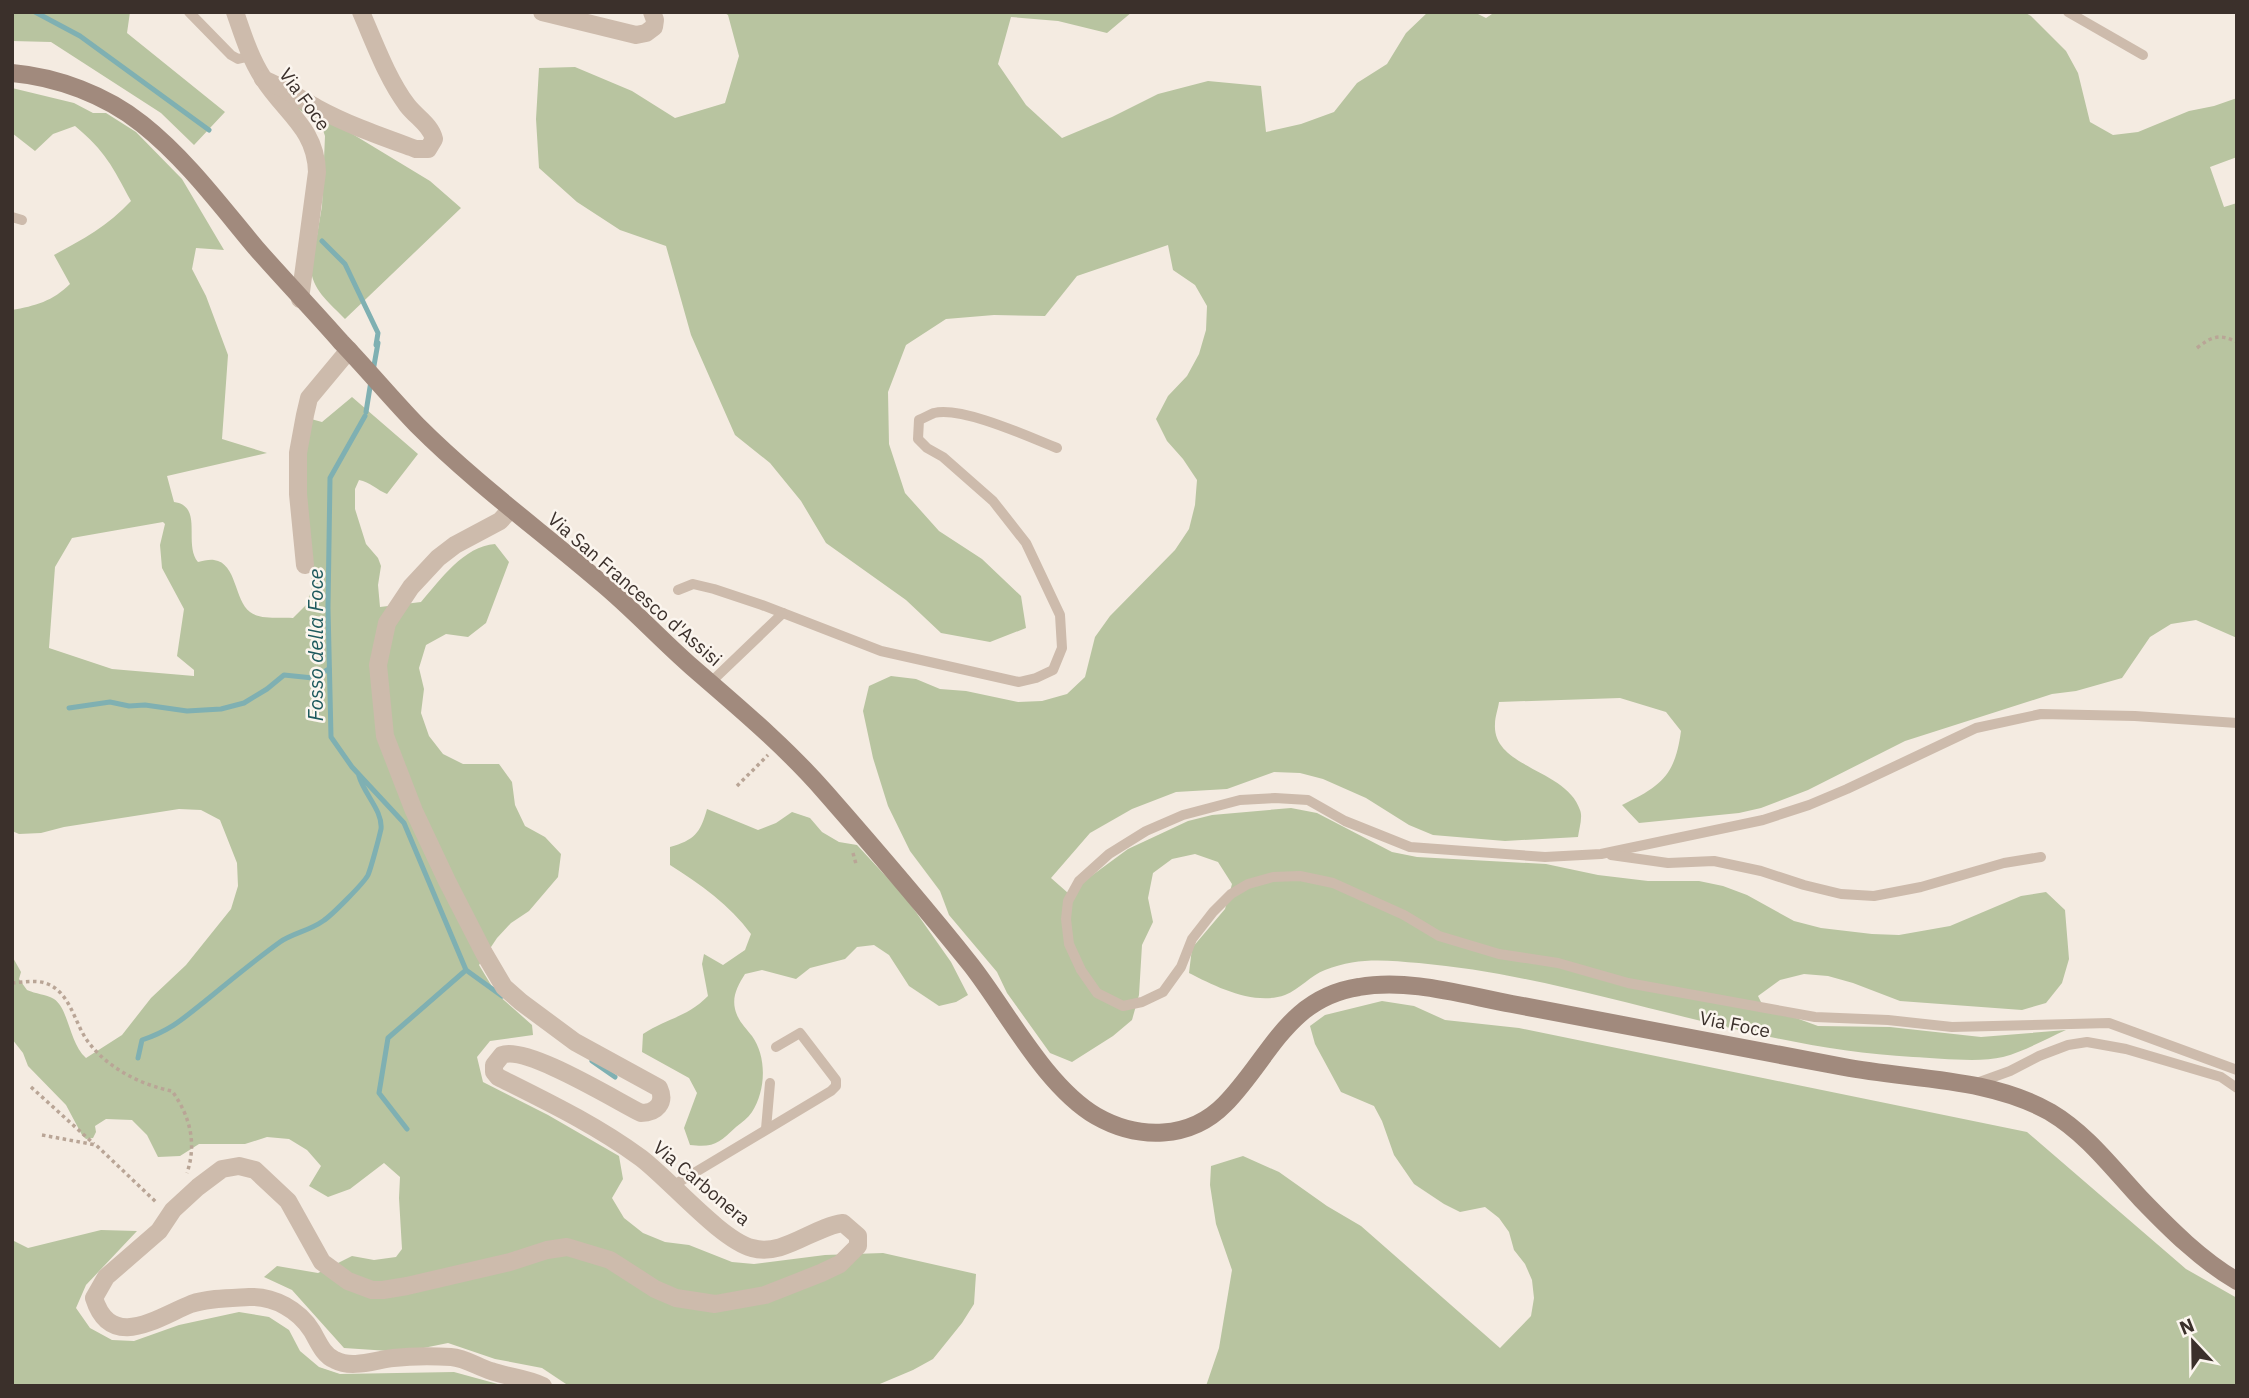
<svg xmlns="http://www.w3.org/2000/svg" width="2249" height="1398" font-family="'IBM Plex Sans',sans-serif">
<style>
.green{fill:#b8c4a0;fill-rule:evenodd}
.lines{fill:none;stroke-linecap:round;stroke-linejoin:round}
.stream{stroke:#7fb0b2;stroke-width:5}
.path{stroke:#b9a596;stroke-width:3.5;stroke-dasharray:3.5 3.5;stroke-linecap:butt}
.lane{stroke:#cdbbac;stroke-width:10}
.street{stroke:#cdbbac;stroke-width:18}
.secondary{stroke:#a18a7d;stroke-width:18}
.labels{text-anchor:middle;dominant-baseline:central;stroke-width:5;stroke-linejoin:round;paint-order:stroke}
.street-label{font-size:19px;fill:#3b302b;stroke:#fbf5ee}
.water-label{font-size:21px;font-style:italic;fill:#1f5a5e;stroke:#fbf5ee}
</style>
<rect width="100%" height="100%" fill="#f4ebe1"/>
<g class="green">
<path d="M12,12H130L127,33L225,112L194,145L161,113L51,42L12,41Z"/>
<path d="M723,12H1132L1107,33L1058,21L1011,17L998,64L1026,105L1062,138L1112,117L1158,94L1208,81L1261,86L1266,132L1301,124L1334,112L1357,83L1387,64L1406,33L1428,12H1474L1486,18L1495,12H2024L2031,16L2066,51L2078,73L2090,122L2113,135L2138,132L2189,111L2214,106L2237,98V157L2210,167L2224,207L2237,203V638L2196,620L2171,624L2150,637L2122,678L2076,691L2052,694L1905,741L1808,790L1761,808L1739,813L1639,823L1622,805C1661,786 1675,776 1681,731L1666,712L1620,698L1499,702C1498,709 1495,717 1495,724C1492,768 1567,769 1580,810C1583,817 1579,829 1578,837L1505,841L1433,835L1409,825L1366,798L1323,779L1300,773L1274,772L1227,789L1176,792L1132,809L1090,833L1051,878L1068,893L1128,849L1188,821L1212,815L1291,808L1317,813L1392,852L1417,857L1546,864L1598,875L1648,881H1699L1723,886L1747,895L1794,921L1821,928L1872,934L1899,935L1950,926L2021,896L2046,892L2065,910L2069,959L2062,983L2046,1003L2022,1010L1900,1001L1853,983L1828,976L1804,974L1780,980L1758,996L1763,1006L1818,1026L1890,1027L1981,1037L2066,1030C2046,1039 2025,1051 2003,1057C1979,1063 1938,1058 1913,1057C1745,1048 1586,978 1419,963C1385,960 1358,957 1325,970C1311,975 1300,989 1285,995C1255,1006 1216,987 1189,973L1192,948L1225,909L1232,884L1218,862L1195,854L1172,859L1153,873L1148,898L1153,922L1142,945L1139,995L1132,1020L1113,1036L1072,1062L1050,1053L1007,993L997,972L949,915L940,891L910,851L888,806L873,758L863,711L869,686L891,676L916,679L940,689L966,691L1018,702L1042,701L1067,694L1085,677L1095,637L1110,616L1175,550L1189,529L1195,505L1197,480L1183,459L1167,441L1156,419L1168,396L1187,376L1199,354L1206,330L1207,306L1195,285L1173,270L1168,245L1077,276L1045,316L994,315L946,319L906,345L888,392L889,444L905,493L939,531L982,559L1021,596L1026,628L990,642L941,633L906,600L826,543L801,501L770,463L735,435L691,335L666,246L620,230L577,202L539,168L536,119L539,68L575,67L632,91L675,118L725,103L739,56L728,15Z"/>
<path d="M12,88L74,103L93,113H106L136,132L182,179L224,250L196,248L192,269L206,296L228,355L222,439L267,453L167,476L174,502C204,506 183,544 198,562C203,561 210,559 214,560C237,563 234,600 250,612C260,620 281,617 293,618L306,605L312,588L303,496L304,453L311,419L322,422L352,397L418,454L387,494C377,490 370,482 359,480L355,489V509L366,544L378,558L381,566L378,585L380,607L421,602C440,580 464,546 495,544L509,562L486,623L468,637L446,634L426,645L419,668L424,689L421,713L429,736L443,754L463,764H499L512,782L515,805L525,826L545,837L561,854L558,877L529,911L511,923L497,938L479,965L496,993L532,1025L533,1035L490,1041L477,1057L483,1082L548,1115L619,1156L623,1179L612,1198L624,1218L643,1233L665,1242L689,1245L732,1262L754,1264L825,1255L883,1253L976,1274L974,1304L962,1323L933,1359L913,1370L875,1386H569L542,1368L495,1359L448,1343L404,1352L344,1348L292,1290L264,1277L277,1266L318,1273L352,1256L374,1260L396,1257L402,1249L399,1198L400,1177L384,1163L350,1189L328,1197L309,1186L321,1166L307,1150L289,1139L267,1137L245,1144H199L180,1156L158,1157L147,1135L132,1120L106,1119L95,1126L96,1132L93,1138L86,1139L82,1135L66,1105L28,1066L23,1053L12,1039V956L21,972L19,979L27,990C36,994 45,994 54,999C69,1009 69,1043 86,1058L122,1035L151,998L186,965L231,909L238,886L237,863L220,820L201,810L179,809L64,827L41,833L19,834L12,831V310C35,306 53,301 70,284L54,255C82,240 109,225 131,201C112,166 106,152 75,126L53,134L35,151L12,133ZM163,522L165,524L160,545L162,568L184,609L177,656L194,670V676L112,669L49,648L55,567L72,538Z"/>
<path d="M293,98L430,181L461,208L345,319C331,304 314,292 311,271L322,206L325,136L322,127L292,104Z"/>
<path d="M707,809L758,830L776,823L792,812L810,818L822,832L839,842L857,845L906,898L951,962L968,995L956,1002L939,1006L909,986L889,955L874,945L857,947L845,959L810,968L796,979L762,970L745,974C738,985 732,996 735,1009C738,1021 745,1027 752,1036C767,1057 766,1090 752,1112C748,1118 742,1122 736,1127C719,1143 714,1148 690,1145L684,1128L697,1093L689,1078L642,1052L643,1034C667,1018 686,1018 708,996L702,964L704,954L723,965L745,950L751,934C730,905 700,884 670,865V847C694,840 700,834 707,809Z"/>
<path d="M1382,1001L1414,1006L1445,1020L1519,1028L2027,1132L2186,1269L2237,1298V1386H1206L1219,1348L1232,1270L1216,1224L1210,1185L1211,1166L1243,1156L1279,1172L1327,1206L1361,1226L1500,1348L1531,1316L1534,1298L1532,1280L1525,1264L1514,1250L1509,1232L1499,1218L1485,1207L1460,1212L1444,1204L1414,1184L1394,1155L1382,1121L1374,1106L1341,1092L1315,1044L1310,1026L1325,1015Z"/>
<path d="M101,1230L137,1231L86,1285L76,1308L90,1328L112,1340L134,1341L179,1325L239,1312L269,1317L289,1330L300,1351L319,1367L340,1374L454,1372L505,1386H12V1240L28,1248Z"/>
</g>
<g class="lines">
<g class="stream">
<path d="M35,12L80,36L209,130"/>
<path d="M322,241L345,264L378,333L376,345"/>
<path d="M373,371L378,343"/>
<path d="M366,412L371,381"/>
<path d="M365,416L330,478L328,608L331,737L352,767L404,823L466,970L502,996"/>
<path d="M69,708L110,702L129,706L145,705L187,711L221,709L244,703L267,689L284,675L313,678L329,669"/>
<path d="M138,1058L142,1040C172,1030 185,1017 209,998C232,979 255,960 280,942C293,933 309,931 323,921C331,916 364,883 368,875C371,868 379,838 381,829C383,811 364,794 359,776"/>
<path d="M592,1061L615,1077"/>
<path d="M407,1129L379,1093L388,1038L466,970"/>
</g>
<g class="path">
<path d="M2197,348C2211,337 2219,333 2237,342"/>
<path d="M737,786L768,755"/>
<path d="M853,853L856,864"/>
<path d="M12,983C22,982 36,980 45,983C71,991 74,1024 89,1043C108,1068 141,1085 172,1091C190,1116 197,1143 187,1173"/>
<path d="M31,1087L94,1144"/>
<path d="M42,1135L96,1145L156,1202"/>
</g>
<g class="lane">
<path d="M189,12L231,55L238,59L251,56"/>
<path d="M2068,12L2143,55"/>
<path d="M12,217L22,220"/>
<path d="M678,590L693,584L714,589L762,605L881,651L1019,682L1036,678L1053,670L1062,648L1060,615L1026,543L993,501L943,457L927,448L918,439L919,420C924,418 929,415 934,413C962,406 1029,437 1057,448"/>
<path d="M711,682L783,613"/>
<path d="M2237,723L2135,716L2041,714L1976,728L1847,789L1809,805L1763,820L1601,854L1545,857L1410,847L1345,821L1308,800L1275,798L1240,800L1183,815L1146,831L1109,854L1079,881L1068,901L1066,919L1069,944L1081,970L1097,993L1123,1006L1142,1002L1163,992L1181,967L1192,939L1213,912L1231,894L1248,884L1273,877L1300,876L1333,883L1404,915L1439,936L1499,954L1558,963L1628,983L1815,1017L1888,1020L1952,1027L2109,1023L2237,1070"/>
<path d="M1611,855L1668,863L1714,861L1761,871L1804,885L1841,894L1874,896L1921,887L2004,863L2041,857"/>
<path d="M1974,1084L2010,1071L2039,1056L2068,1045L2087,1042L2126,1049L2221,1077L2237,1088"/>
<path d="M766,1129L770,1083"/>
<path d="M674,1185L831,1091L836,1086V1080L800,1033L776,1047"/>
</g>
<g class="street">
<path d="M235,12C243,35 250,58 263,78C284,112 316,128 317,172L300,299"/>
<path d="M542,12L636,35L646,33L654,27L655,20L652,12"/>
<path d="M263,79C283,87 299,98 317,108C348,125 383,137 416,149H428L434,139C431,125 416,117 407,105C387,78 375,44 361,12"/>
<path d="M510,510L500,521L455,545L438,558L411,587L387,623L378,665L385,736L414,811L447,881L484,953L504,987L521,1002L575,1042L659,1088C666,1103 656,1113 641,1113C615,1100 526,1045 502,1055L494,1065V1072L498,1077C548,1102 596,1125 641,1158C670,1180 721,1240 752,1248C783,1257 813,1227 843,1223L858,1236V1246L840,1264L821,1273L765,1295L715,1304L676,1298L655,1289L610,1260L567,1247L547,1250L510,1262L407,1286L383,1290H372L348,1281L322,1262L288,1201L255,1170L239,1166L222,1169L198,1187L173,1210L159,1231L106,1277L94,1298C111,1352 158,1317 191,1304C209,1298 230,1298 249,1297C274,1296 299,1310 312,1331C318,1341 323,1355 335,1360C352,1369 375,1360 393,1358C412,1356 432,1356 451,1357C465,1358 478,1367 491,1371C508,1377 527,1378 543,1386"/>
<path d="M305,565L298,494V453L305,415L309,398L349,350"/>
</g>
<path class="secondary" d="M12,73C57,77 106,95 142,124C186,159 220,205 256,248C284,280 313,310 341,342C367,369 391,398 417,425C474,482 538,529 599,581C632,608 660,639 692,667C738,707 785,746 825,792C875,849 924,906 971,965C1007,1011 1045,1086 1096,1116C1138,1140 1190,1140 1225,1104C1270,1058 1287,998 1359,987C1409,978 1463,995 1512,1004C1623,1024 1733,1047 1844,1067C1912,1080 1988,1077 2050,1112C2087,1134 2112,1168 2141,1199C2170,1229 2201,1260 2237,1281"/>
</g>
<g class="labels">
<g class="street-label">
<text transform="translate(305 99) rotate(54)">Via Foce</text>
<text transform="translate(635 589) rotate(41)">Via San Francesco d'Assisi</text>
<text transform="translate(1735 1024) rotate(11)">Via Foce</text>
<text transform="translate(702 1183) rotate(40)">Via Carbonera</text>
</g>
<g class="water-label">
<text transform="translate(315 645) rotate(-90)">Fosso della Foce</text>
</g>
</g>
<rect width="2249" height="1398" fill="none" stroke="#3b302b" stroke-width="28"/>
<g transform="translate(2193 1342) rotate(338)" stroke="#fbf5ee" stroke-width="5" paint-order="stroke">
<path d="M0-5L12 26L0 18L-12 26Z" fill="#3b302b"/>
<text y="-10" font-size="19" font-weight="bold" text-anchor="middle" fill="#3b302b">N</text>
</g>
</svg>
